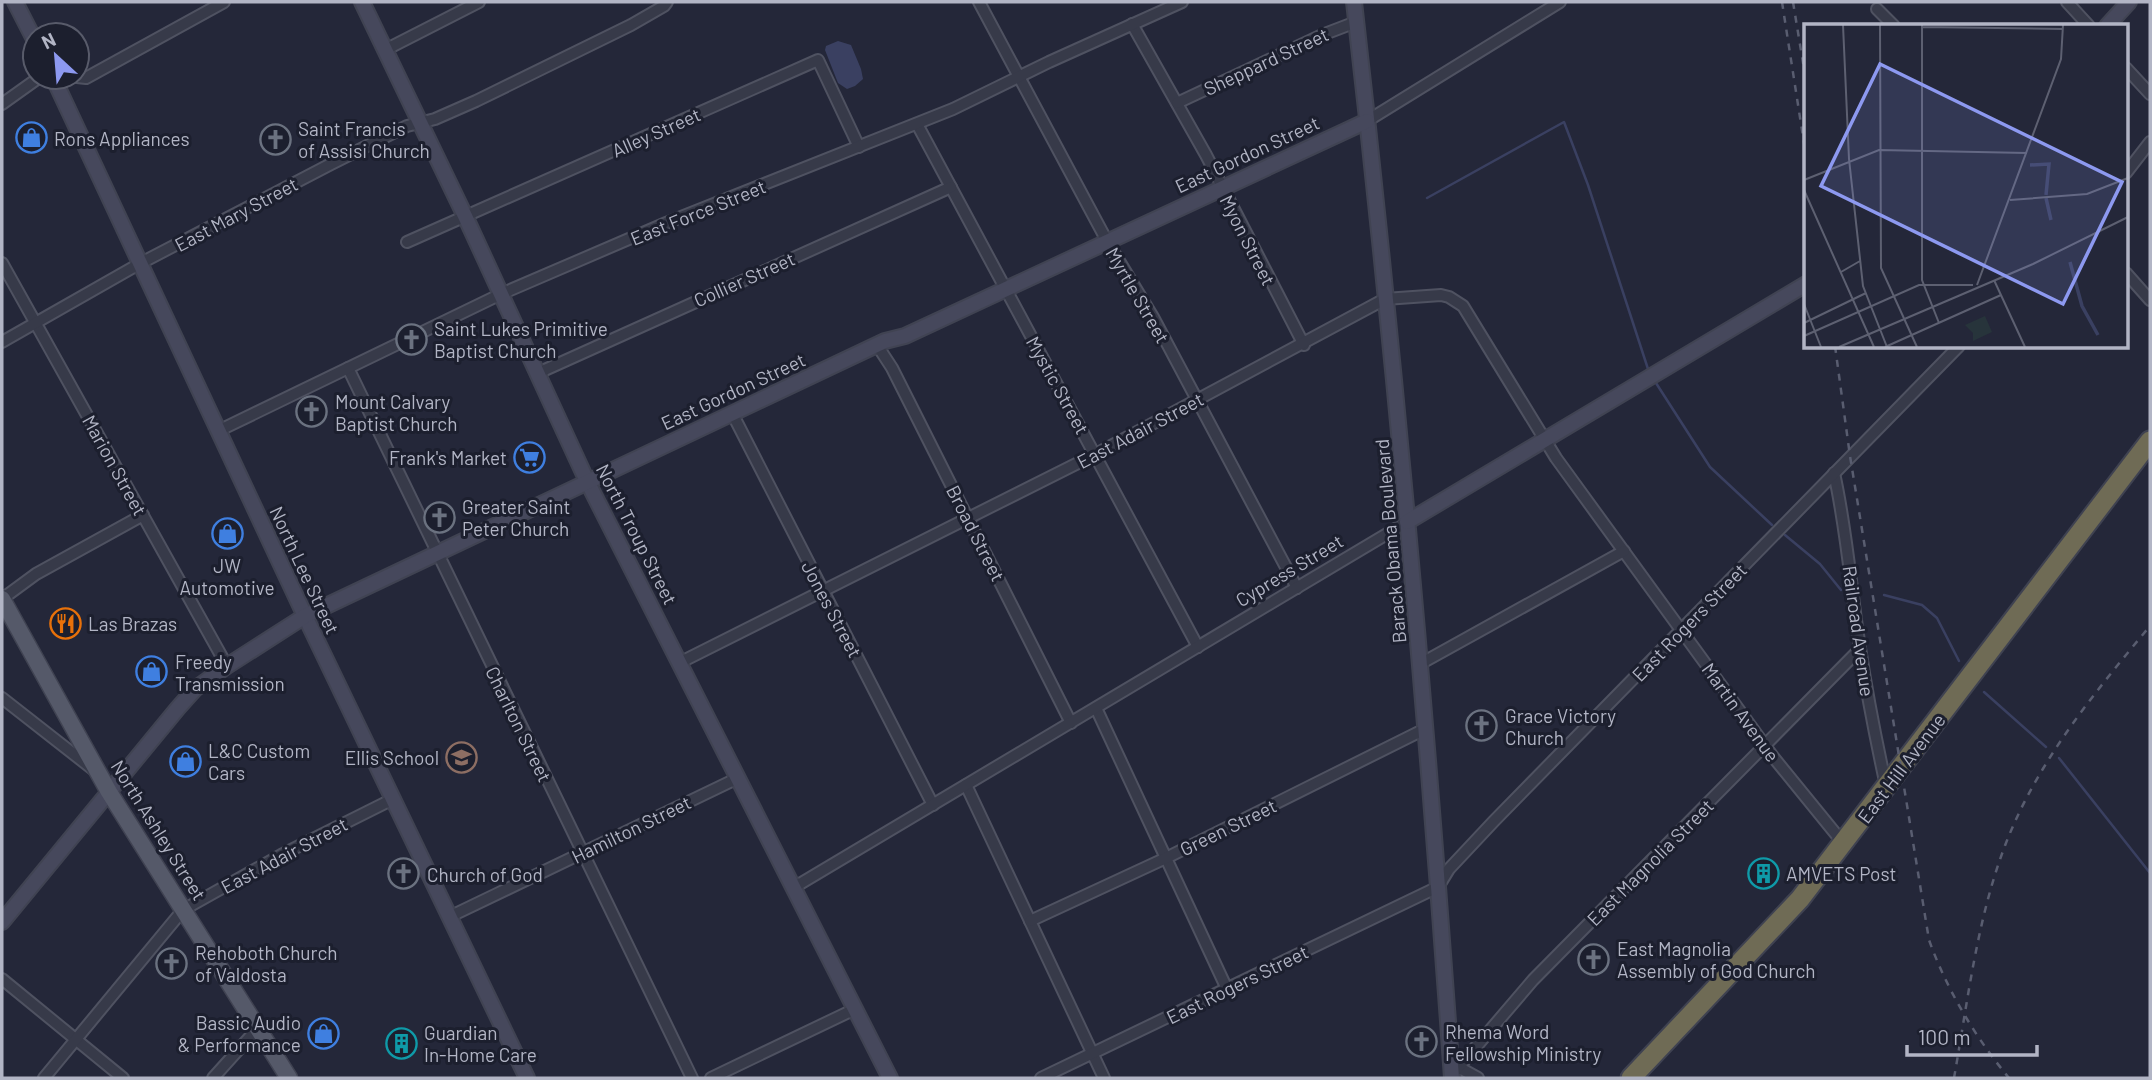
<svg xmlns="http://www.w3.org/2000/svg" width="2152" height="1080" font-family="Barlow,sans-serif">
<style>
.water{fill:#3a4061}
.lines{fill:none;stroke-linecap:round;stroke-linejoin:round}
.stream{stroke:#3a4061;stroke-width:2.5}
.street-casing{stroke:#4f5261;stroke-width:14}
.secondary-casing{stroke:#404352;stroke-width:18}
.primary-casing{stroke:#404352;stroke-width:19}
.highway-casing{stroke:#3f4251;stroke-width:23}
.street{stroke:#373a49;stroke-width:10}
.secondary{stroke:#46485c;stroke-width:14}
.primary{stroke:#555969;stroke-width:16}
.highway{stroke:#6f6b55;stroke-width:19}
.rail{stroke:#595d70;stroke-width:2.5;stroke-dasharray:7 7;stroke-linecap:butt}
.labels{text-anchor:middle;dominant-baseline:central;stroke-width:6;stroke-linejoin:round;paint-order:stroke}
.street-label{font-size:19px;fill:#b2b5c5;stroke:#1c1f2e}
.poi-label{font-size:19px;fill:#b2b5c5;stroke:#1c1f2e;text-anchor:start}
.inset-river{fill:none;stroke:#3a4061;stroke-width:3.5}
.inset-road{fill:none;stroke:#5d6071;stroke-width:2}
.view{fill:#8d99f0;fill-opacity:0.15;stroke:#8d99f0;stroke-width:3.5}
.inset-edge{fill:none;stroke:#b2b5c5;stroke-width:3.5}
</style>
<rect width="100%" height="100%" fill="#242739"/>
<path class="water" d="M838,41L851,45L861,69L863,79L855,86L847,89L838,83L825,50L826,46Z"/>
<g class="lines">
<g class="stream">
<path d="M1427,198L1564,122L1588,185L1648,369"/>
<path d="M1656,383L1710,467L1772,525"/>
<path d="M1785,535L1820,564L1841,590"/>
<path d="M1884,595L1922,605L1937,618L1959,661"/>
<path d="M1984,692L2046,747"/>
<path d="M2059,758L2150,873"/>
</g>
<defs>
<g id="street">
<path d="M979,2L1107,241L1153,317L1297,588"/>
<path d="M2067,2L2089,26"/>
<path d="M1877,9L1894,26"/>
<path d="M1132,24L1206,155L1304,345"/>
<path d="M385,50L479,2"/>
<path d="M2126,68L2150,94"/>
<path d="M77,77L86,78L224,2"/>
<path d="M1177,103L1322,35L1356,22"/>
<path d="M2,104L37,79L45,77"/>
<path d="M1367,121L1560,2"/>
<path d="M917,124L1198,647"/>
<path d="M2126,173L2150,142"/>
<path d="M407,242L818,60L859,147"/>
<path d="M2,263L227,666"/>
<path d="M2126,273L2150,300"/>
<path d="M2,342L139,264L331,164L407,126L435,119L476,101L631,25L664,6L667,2"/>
<path d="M877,345L892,368L1071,723"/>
<path d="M348,368L692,1078"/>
<path d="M538,373L951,187"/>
<path d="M732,413L933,805"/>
<path d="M218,431L501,294L666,223L953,109L1049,62L1182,2"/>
<path d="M1834,473C1847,531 1851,590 1860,648C1867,694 1876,740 1886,786"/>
<path d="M2,599L36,574L143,515"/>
<path d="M679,663L1096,454L1385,299L1441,295L1449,297L1463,306L1556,458L1774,758L1844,844"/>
<path d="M1420,664L1624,551"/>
<path d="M2,698L94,770"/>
<path d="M1096,708L1227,989"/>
<path d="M966,785L1104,1078"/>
<path d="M793,888L1407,522"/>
<path d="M449,917L738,778"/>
<path d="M1030,921L1166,858L1425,729"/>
<path d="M2,979L123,1078"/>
<path d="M1458,1067L1478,1078"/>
<path d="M1451,1076L1533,980L1860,649"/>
<path d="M44,1078L183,910L281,855L393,799"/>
<path d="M213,1078L258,1028"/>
<path d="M711,1078L855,1009"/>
<path d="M1041,1078L1438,887L1449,869L1494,821L1959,346"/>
</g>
<g id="secondary">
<path d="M15,2L35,41"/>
<path d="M362,2L465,216L587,481L890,1078"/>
<path d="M1354,2C1395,360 1427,719 1452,1078"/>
<path d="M2107,26L2129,2"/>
<path d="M53,77L305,616L527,1078"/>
<path d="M1407,522L1806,284"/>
<path d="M2,922L178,708L195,689L227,666L305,616L885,341L905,336L1367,121"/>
</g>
<path id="primary" d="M2,599L109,792L289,1078"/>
<path id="highway" d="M1631,1078L1800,899L2150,441"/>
</defs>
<use href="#street" class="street-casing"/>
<use href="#secondary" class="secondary-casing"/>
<use href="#primary" class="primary-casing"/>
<use href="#highway" class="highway-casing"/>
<use href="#street" class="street"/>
<use href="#secondary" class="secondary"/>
<use href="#primary" class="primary"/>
<use href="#highway" class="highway"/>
<g class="rail">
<path d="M1782,2L1806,156"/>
<path d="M1793,2L1806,81"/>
<path d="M1835,346L1850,456L1929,940C1947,990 1975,1037 2009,1078"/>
<path d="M1954,1078C1968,1000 1977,918 2006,843C2038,761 2094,693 2150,626"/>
</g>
</g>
<defs>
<symbol id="shop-ring" viewBox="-11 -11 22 22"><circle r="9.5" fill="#1c1f2e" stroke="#3f7fe0" stroke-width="1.5"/><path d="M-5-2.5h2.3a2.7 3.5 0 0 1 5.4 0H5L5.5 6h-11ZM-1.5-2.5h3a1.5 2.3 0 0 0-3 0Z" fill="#3f7fe0"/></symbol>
<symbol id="church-ring" viewBox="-11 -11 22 22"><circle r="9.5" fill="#1c1f2e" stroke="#6b7280" stroke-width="1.5"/><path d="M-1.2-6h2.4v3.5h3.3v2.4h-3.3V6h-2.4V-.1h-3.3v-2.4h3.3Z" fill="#6b7280"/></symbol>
<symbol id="supermarket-ring" viewBox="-11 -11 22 22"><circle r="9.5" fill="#1c1f2e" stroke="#3f7fe0" stroke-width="1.5"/><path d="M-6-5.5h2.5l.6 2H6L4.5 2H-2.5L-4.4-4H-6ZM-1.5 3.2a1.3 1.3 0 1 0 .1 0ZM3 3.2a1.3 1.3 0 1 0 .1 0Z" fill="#3f7fe0"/></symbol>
<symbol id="restaurant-ring" viewBox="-11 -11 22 22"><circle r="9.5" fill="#1c1f2e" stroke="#e8710a" stroke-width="1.5"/><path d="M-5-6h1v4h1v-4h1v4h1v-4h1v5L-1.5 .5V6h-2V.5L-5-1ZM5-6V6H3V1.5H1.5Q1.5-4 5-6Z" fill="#e8710a"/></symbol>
<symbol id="school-ring" viewBox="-11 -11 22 22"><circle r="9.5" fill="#1c1f2e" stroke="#8d6e63" stroke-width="1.5"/><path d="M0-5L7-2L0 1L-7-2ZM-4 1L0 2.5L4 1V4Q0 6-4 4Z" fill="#8d6e63"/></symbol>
<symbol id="building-ring" viewBox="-11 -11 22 22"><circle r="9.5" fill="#1c1f2e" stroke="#0f9aa8" stroke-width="1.5"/><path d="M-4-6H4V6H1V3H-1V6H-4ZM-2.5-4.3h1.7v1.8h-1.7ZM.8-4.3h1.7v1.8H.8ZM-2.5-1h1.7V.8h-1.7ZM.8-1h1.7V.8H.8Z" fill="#0f9aa8"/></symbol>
</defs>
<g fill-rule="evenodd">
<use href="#shop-ring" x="14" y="120" width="35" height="35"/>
<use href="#church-ring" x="258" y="122" width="35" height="35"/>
<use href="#church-ring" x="394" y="322" width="35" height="35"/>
<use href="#church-ring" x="294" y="394" width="35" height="35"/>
<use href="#supermarket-ring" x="512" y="440" width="35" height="35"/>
<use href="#church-ring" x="422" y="500" width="35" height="35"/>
<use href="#shop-ring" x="210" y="516" width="35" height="35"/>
<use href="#restaurant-ring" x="48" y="606" width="35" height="35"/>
<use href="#shop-ring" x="134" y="654" width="35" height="35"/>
<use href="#church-ring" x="1464" y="708" width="35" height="35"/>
<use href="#school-ring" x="444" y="740" width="35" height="35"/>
<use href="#shop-ring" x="168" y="744" width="35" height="35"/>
<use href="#building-ring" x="1746" y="856" width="35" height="35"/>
<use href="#church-ring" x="386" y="856" width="35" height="35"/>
<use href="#church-ring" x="1576" y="942" width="35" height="35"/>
<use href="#church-ring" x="154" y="946" width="35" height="35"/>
<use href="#shop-ring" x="306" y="1016" width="35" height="35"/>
<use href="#church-ring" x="1404" y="1024" width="35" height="35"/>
<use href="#building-ring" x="384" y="1026" width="35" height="35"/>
</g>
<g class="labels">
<g class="street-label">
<text transform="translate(1266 61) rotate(-25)">Sheppard Street</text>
<text transform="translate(656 132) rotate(-24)">Alley Street</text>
<text transform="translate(1247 154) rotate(-25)">East Gordon Street</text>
<text transform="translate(698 212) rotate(-22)">East Force Street</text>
<text transform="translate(236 214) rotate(-28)">East Mary Street</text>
<text transform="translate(1248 240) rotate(63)">Myon Street</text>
<text transform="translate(744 279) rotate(-24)">Collier Street</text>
<text transform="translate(1138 295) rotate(60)">Myrtle Street</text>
<text transform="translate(1058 385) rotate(61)">Mystic Street</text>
<text transform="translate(733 391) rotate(-25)">East Gordon Street</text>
<text transform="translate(1140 430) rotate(-28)">East Adair Street</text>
<text transform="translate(115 465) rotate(61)">Marion Street</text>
<text transform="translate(976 533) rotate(63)">Broad Street</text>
<text transform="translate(637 534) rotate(63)">North Troup Street</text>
<text transform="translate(1390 541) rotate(-95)">Barack Obama Boulevard</text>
<text transform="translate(305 570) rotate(65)">North Lee Street</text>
<text transform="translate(1289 570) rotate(-31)">Cypress Street</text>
<text transform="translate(832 609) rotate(62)">Jones Street</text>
<text transform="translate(1689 622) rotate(-46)">East Rogers Street</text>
<text transform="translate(1859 631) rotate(82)">Railroad Avenue</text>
<text transform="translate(1741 712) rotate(54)">Martin Avenue</text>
<text transform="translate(519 724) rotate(64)">Charlton Street</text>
<text transform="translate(1901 768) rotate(-53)">East Hill Avenue</text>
<text transform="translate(1228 827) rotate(-26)">Green Street</text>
<text transform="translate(631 829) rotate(-26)">Hamilton Street</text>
<text transform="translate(159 830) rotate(58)">North Ashley Street</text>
<text transform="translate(284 855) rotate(-28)">East Adair Street</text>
<text transform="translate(1650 862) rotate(-45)">East Magnolia Street</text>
<text transform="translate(1237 984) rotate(-26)">East Rogers Street</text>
</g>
<g class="poi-label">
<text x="298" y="128">Saint Francis<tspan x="298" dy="22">of Assisi Church</tspan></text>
<text x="54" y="138">Rons Appliances</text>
<text x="434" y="328">Saint Lukes Primitive<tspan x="434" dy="22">Baptist Church</tspan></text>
<text x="335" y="401">Mount Calvary<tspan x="335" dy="22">Baptist Church</tspan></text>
<text x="507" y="457" text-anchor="end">Frank's Market</text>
<text x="462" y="506">Greater Saint<tspan x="462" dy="22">Peter Church</tspan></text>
<text x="227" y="565" text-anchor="middle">JW<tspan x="227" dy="22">Automotive</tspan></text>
<text x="88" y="623">Las Brazas</text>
<text x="175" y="661">Freedy<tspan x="175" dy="22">Transmission</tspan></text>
<text x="1505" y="715">Grace Victory<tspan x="1505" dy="22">Church</tspan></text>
<text x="208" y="750">L&amp;C Custom<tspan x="208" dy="22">Cars</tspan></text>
<text x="439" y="757" text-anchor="end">Ellis School</text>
<text x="1786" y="873">AMVETS Post</text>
<text x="427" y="874">Church of God</text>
<text x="1617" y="948">East Magnolia<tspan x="1617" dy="22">Assembly of God Church</tspan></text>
<text x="195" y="952">Rehoboth Church<tspan x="195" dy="22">of Valdosta</tspan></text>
<text x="301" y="1022" text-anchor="end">Bassic Audio<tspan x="301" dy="22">&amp; Performance</tspan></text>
<text x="1445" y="1031">Rhema Word<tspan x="1445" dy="22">Fellowship Ministry</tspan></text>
<text x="424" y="1032">Guardian<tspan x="424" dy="22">In-Home Care</tspan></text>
</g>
</g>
<g transform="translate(1804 24)">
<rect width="324" height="324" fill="#242739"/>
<path d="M181,292L188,308L169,317V309L161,301Z" fill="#27343b"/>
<path class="inset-river" d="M226,141L245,140L242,171M242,174L247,196M266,238L278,282L294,311"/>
<path class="inset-road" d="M39,1L45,135L59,262L83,323M76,1L77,244L113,323M118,1V256L135,299M118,3L259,5M0,156L75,126L223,129M0,166L70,323M206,176L283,170L324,154M37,248L56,237M190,256L221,323M173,261L257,35L259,1M0,280L17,323M0,299L62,269M0,312L115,261H169M35,323L229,240L324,193M81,323L197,271"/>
<path class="view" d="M76,40L318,158L259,280L17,162Z"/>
<rect width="324" height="324" class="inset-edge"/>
</g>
<rect width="2152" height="1080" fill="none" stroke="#b2b5c5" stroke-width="7"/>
<g transform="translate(56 56) rotate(334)"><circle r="33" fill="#1c1f2e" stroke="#585b6a" stroke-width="2"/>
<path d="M0-5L12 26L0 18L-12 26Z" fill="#8d99f0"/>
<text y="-10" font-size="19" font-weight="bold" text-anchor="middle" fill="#b2b5c5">N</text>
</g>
<path d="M1907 1045v10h130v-10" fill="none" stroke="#b2b5c5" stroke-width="3.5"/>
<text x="1918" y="1045" font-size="21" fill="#b2b5c5" stroke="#1c1f2e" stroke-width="5" paint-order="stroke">100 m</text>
</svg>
